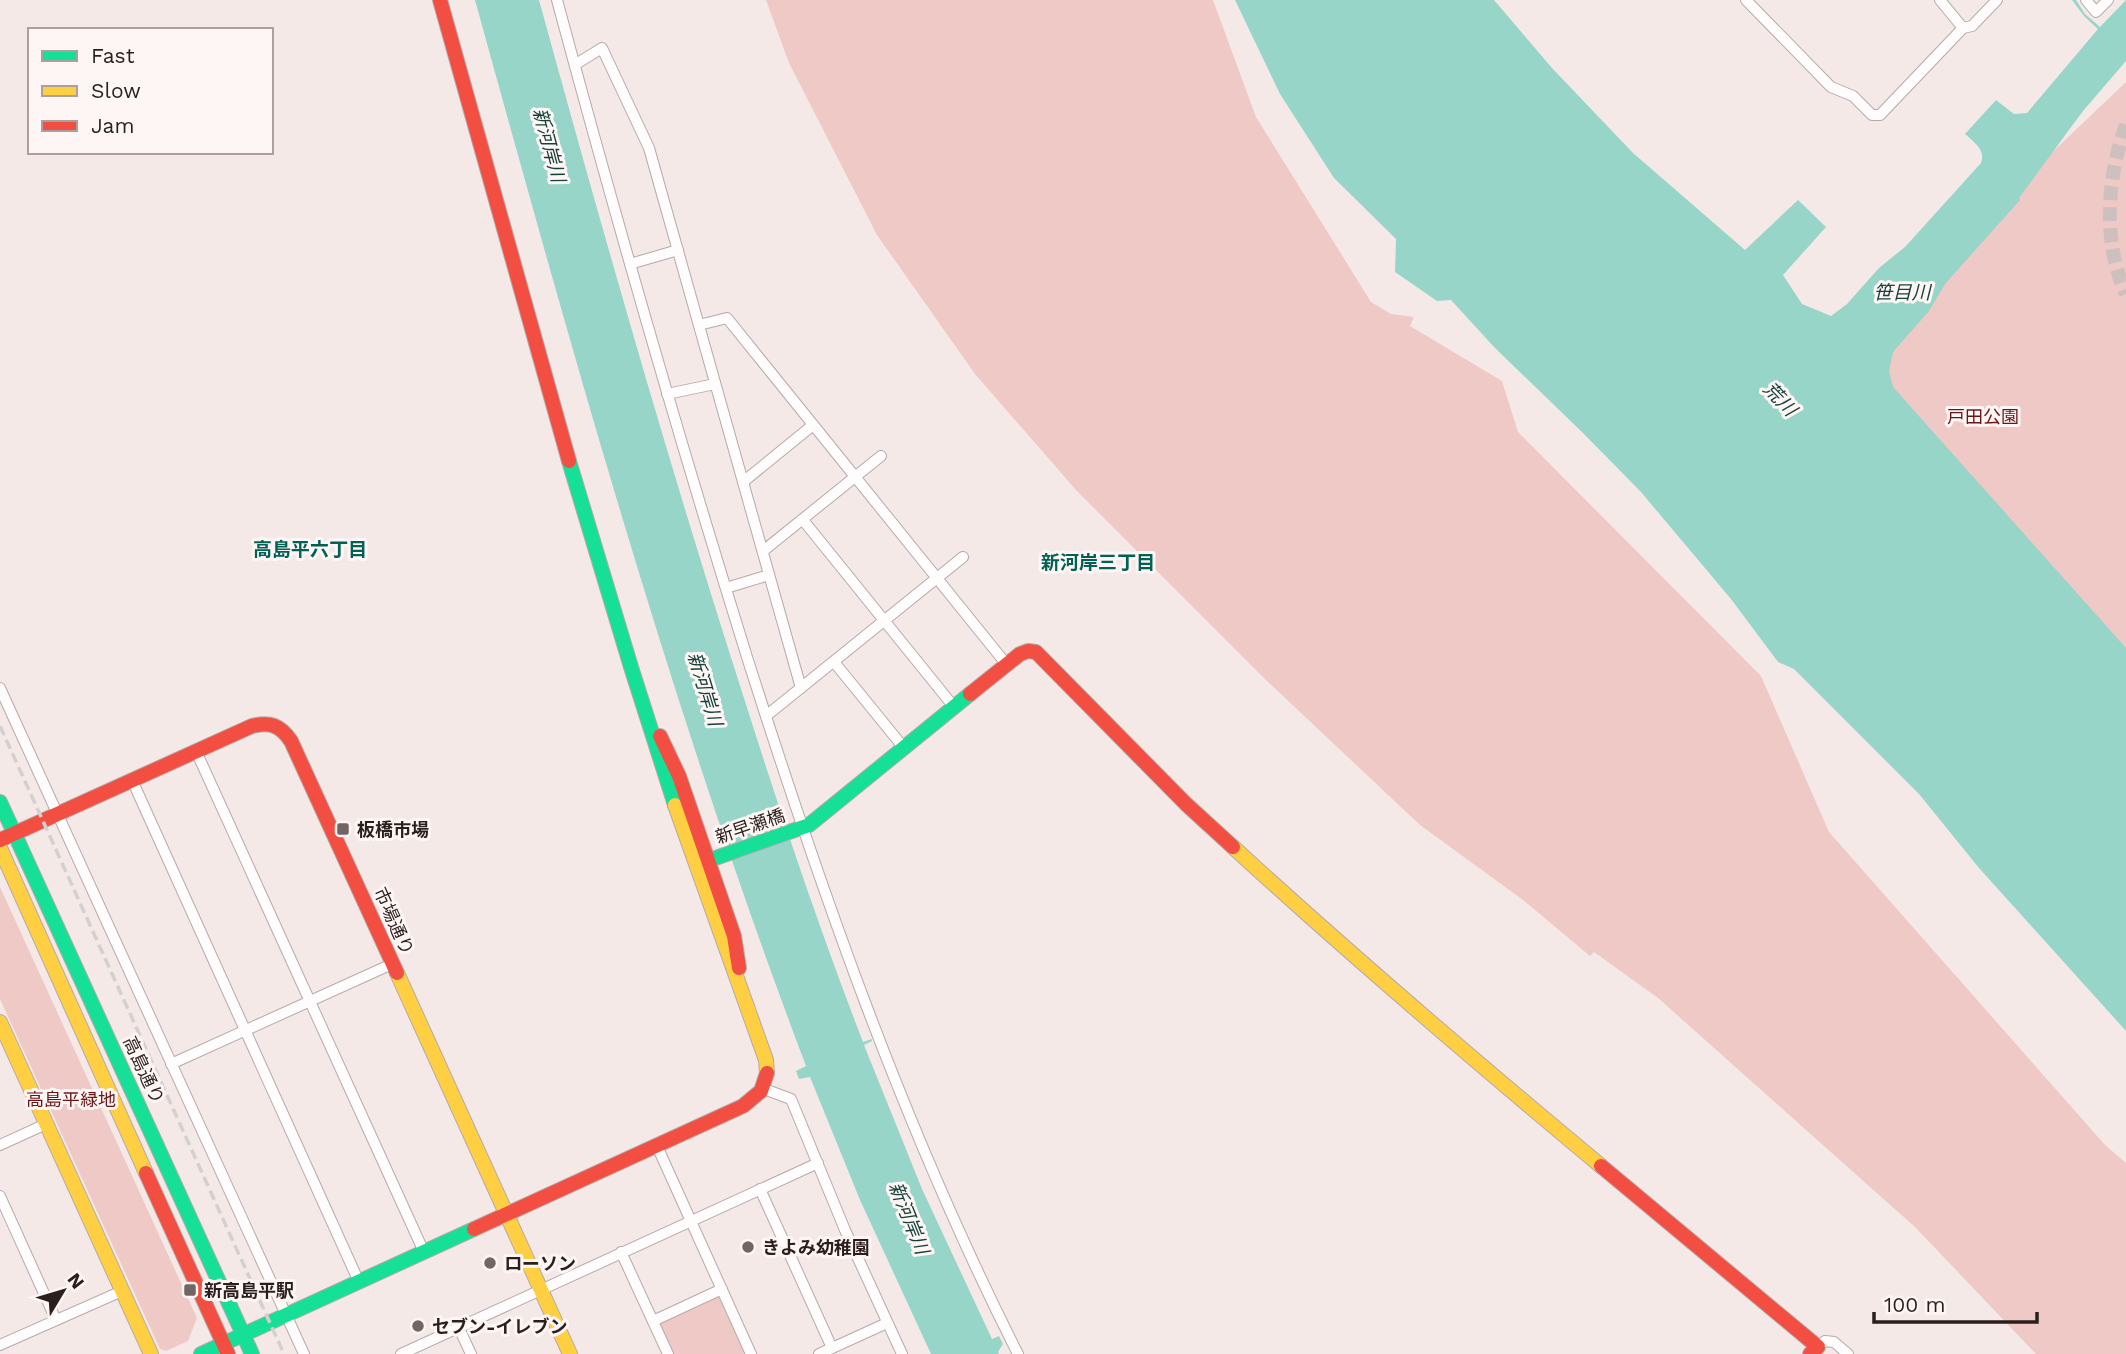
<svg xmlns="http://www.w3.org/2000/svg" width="2126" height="1354" font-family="'Work Sans','Noto Sans JP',sans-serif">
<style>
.green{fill:#efc9c5}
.water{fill:#97d5c8}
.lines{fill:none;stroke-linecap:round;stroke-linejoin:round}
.secondary-tunnel{stroke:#cdc0bf;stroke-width:14;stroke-dasharray:14 7;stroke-linecap:butt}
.street-casing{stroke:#b6aaa9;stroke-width:12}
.fast-casing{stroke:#b6aaa9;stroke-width:16}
.slow-casing{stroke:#b6aaa9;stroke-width:16}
.jam-casing{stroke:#b6aaa9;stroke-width:16}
.street{stroke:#fefcfc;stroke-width:10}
.fast{stroke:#16e098;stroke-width:14}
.slow{stroke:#ffcf43;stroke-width:14}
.jam{stroke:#f24e42;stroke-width:14}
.rail{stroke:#d3d0cf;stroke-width:3.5;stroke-dasharray:10 5;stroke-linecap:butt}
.poi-dot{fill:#726564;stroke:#fdf6f5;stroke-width:2.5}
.labels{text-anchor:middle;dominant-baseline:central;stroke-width:6;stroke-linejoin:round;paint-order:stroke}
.park-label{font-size:18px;fill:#6d1416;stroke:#fdf6f5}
.street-label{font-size:18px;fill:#2c1e1d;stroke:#fdf6f5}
.poi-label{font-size:18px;font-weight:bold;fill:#2c1e1d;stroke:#fdf6f5;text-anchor:start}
.water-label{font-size:19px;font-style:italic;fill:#16413a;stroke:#fdf6f5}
.neighbourhood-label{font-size:19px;font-weight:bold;fill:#006154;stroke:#fdf6f5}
</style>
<rect width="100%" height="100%" fill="#f5e9e8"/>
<g class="green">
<path d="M766,0H1213L1256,117L1371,302L1391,314L1414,317L1410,326L1502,381L1518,432L1761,676L1829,832L2105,1145L2126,1163V1354H2036L1915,1227L1658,998L1594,952L1590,956L1523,900L1420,825L1267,681L1076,490L975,374L877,235L789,63Z"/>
<path d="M2126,82V811L1788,404Z"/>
<path d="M0,887L197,1318L188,1341L166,1351L160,1349L0,999Z"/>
<path d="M715,1296L721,1298L746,1354H673L660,1326L663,1320Z"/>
</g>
<g class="water">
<path d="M475,0H539C603,233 669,465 743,695C780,812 819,928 863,1042L872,1039V1041L864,1045L922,1189L992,1339L999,1336L1003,1344L998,1352L999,1354H931L860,1200L810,1077L799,1079L796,1071L806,1066C674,718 574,359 475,0Z"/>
<path d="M1235,0H1494L1552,68L1633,153L1745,250L1798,200L1826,227L1783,275L1802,304L1831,316L1847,304L1879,268L1905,247L1981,163C1986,150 1974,142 1965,134L1996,100L2014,114L2027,113L2098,29L2084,16L2072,0H2076L2085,14L2100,27L2126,0V61L2083,111L2019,198L2020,200L1945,284L1929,311L1893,352L1889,371L1893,387L2126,648V1031L1979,868L1919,794L1794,669L1778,662L1731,599L1641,492L1583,433L1495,348L1451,300L1437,301L1395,272L1396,239L1334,178L1280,94Z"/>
</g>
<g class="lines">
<path class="secondary-tunnel" d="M2126,125C2107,177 2102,241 2126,294"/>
<defs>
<g id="street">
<path d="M557,0C616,219 679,439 747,657C822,894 905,1131 1018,1354"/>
<path d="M1746,0L1831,87L1853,96L1872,115H1880L1963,28L1972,26L1997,0"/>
<path d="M1940,0L1963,28"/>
<path d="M2086,0L2096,12L2108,0"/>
<path d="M576,64L602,48L649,148L801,688"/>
<path d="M630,264L678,250"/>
<path d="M699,325L727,318L1007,665"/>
<path d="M667,394L715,384"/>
<path d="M743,482L813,425"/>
<path d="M803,520L954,707"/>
<path d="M763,551L881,456"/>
<path d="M726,588L769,575"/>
<path d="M834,662L904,748"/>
<path d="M0,688L304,1354"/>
<path d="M766,716L963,557"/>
<path d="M196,751L424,1252"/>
<path d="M132,780L359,1282"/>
<path d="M171,1064L392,964"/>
<path d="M764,1089L791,1099L845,1230L902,1354"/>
<path d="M0,1145L46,1124"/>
<path d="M657,1146L751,1354"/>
<path d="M760,1189L832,1348"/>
<path d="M0,1196L56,1320"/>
<path d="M621,1252L668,1354"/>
<path d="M653,1321L722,1289"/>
<path d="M459,1328L471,1354"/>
<path d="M0,1345L122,1291"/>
<path d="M1818,1347L1825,1341L1834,1342L1848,1354"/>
<path d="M401,1354L818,1163"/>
<path d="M819,1354L887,1323"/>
</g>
<g id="fast">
<path d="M569,461L631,667L675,805"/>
<path d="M0,802L252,1354"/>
<path d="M707,861L809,825L970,694"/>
<path d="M201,1354L474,1229"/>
</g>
<g id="slow">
<path d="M675,805L766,1060L767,1073"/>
<path d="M1233,847C1353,957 1476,1062 1601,1166"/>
<path d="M0,848L146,1173"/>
<path d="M397,973L570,1354"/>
<path d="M0,1022L151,1354"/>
</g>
<g id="jam">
<path d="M440,0L569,461"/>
<path d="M970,694L1020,654L1028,651L1036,652L1186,804L1233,847"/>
<path d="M660,736L679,776L734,936L739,968"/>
<path d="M0,840L252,726C270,721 281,726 291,741L397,973"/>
<path d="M1601,1166L1818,1347L1810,1354"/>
<path d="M146,1173L228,1354"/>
<path d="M474,1229L743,1106L761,1091L767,1073"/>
</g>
</defs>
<use href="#street" class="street-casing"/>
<use href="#fast" class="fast-casing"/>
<use href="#slow" class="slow-casing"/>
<use href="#jam" class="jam-casing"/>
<use href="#street" class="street"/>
<use href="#fast" class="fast"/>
<use href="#slow" class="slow"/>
<use href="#jam" class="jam"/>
<path class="rail" d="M0,726L284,1354"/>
</g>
<g class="poi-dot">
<rect x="336" y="822" width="14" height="14" rx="3.5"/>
<circle cx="748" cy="1247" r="7"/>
<circle cx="490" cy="1263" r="7"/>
<rect x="183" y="1283" width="14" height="14" rx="3.5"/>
<circle cx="418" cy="1326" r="7"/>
</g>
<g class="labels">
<g class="park-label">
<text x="1983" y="416">戸田公園</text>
<text x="71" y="1099">高島平緑地</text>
</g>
<g class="street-label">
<text transform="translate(750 826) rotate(-19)">新早瀬橋</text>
<text transform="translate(394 921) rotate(66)">市場通り</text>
<text transform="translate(144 1070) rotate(65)">高島通り</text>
</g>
<g class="poi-label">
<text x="357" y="829">板橋市場</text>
<text x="762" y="1247">きよみ幼稚園</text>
<text x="504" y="1263">ローソン</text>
<text x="204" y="1290">新高島平駅</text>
<text x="432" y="1326">セブン-イレブン</text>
</g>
<g class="water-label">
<text transform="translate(549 145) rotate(75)">新河岸川</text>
<text x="1902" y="292">笹目川</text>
<text transform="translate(1780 399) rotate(46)">荒川</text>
<text transform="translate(705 689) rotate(73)">新河岸川</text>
<text transform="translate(909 1218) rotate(68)">新河岸川</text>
</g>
<g class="neighbourhood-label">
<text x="310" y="549">高島平六丁目</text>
<text x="1098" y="562">新河岸三丁目</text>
</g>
</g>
<rect x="28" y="28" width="245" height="126" fill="#fdf6f5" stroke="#a9a09f" stroke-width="2"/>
<rect x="42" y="51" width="35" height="10" fill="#16e098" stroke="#a9a09f" stroke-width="2"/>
<text x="91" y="63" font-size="21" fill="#2c1e1d">Fast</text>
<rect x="42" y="86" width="35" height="10" fill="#ffcf43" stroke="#a9a09f" stroke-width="2"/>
<text x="91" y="98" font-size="21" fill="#2c1e1d">Slow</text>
<rect x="42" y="121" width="35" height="10" fill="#f24e42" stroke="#a9a09f" stroke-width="2"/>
<text x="91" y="133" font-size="21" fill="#2c1e1d">Jam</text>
<g transform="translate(63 1291) rotate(52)" stroke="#fdf6f5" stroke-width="5" paint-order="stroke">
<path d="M0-5L12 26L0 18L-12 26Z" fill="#2c1e1d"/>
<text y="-10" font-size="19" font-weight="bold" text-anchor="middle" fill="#2c1e1d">N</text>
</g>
<path d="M1874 1312v10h163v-10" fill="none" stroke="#2c1e1d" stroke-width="3.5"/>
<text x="1884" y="1312" font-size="21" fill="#2c1e1d" stroke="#fdf6f5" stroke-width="5" paint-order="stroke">100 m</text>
</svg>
